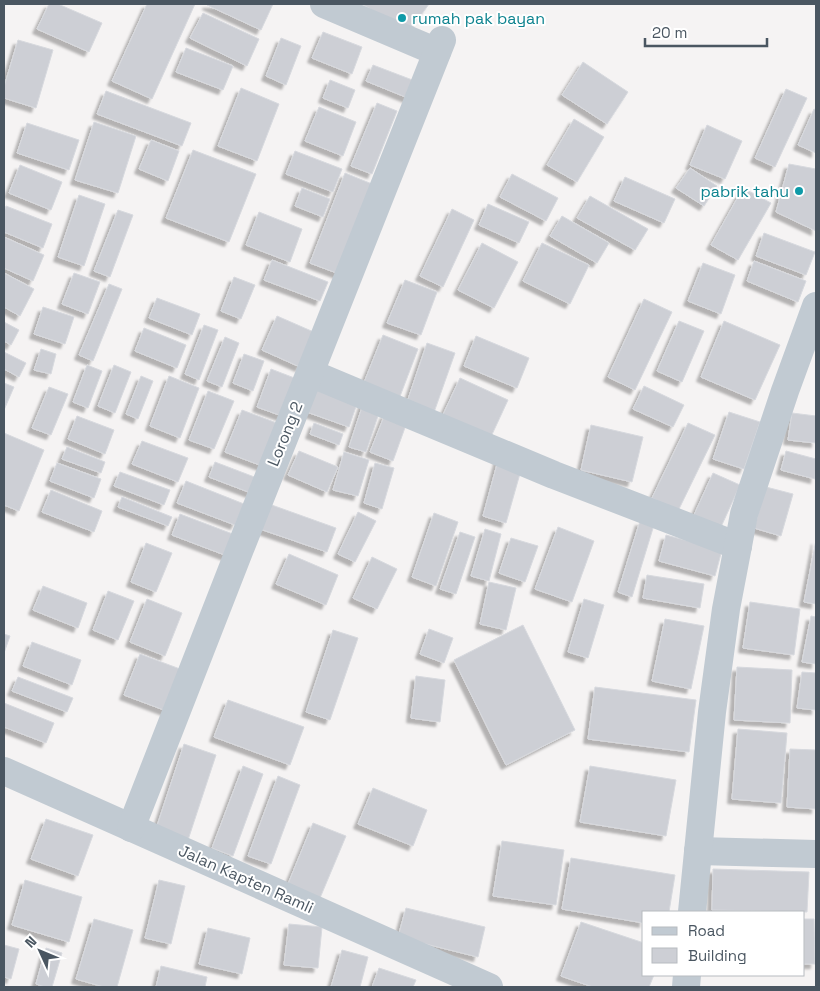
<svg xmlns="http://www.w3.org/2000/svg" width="820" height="991" font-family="'Space Grotesk',sans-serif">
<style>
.building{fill:#cdcfd5;stroke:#d7d9de;filter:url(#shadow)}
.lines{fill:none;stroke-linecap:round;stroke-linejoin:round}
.minor{stroke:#c1cad2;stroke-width:28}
.culture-dot{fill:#0f9aa8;stroke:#fff;stroke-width:2}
.labels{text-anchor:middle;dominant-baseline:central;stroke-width:4;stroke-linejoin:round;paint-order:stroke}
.culture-label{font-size:16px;fill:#0d838f;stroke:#fff;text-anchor:start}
.street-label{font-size:16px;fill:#4a5661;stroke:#fff}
</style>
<defs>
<filter id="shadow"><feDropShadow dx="-4.5" dy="4.5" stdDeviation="1" flood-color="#0004"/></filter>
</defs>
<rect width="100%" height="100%" fill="#f5f3f3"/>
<g class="building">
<path d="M49,4H58L102,23L89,52L37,29Z"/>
<path d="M147,4H195L152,99L112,81Z"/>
<path d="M207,4H273L261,30L207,5Z"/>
<path d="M362,4H429L409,32Z"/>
<path d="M203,13L259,39L247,66L190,38Z"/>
<path d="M323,32L362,47L352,74L312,58Z"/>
<path d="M281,38L301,46L286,85L266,76Z"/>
<path d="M18,40L53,50L36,108L4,98V87Z"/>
<path d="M186,48L233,66L223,90L176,72Z"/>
<path d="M583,62L628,92L607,124L562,95Z"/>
<path d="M373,65L415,81L408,98L366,81Z"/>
<path d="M330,80L355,90L348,108L323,98Z"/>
<path d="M241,88L279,104L257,161L218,146Z"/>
<path d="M786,89L807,98L775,167L755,158Z"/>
<path d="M106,91L191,123L182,146L97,114Z"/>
<path d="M377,103L397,111L372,174L351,166Z"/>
<path d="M319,107L356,122L343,156L305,141Z"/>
<path d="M814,109L816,110V153L798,145Z"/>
<path d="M574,119L604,137L577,182L547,165Z"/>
<path d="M94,122L136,136L118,193L75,180Z"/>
<path d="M27,123L79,140L69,170L17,153Z"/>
<path d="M707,125L742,141L725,179L690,165Z"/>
<path d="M151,140L179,151L168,181L139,169Z"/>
<path d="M193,150L256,174L229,242L166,218Z"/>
<path d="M295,151L342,169L333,192L286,174Z"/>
<path d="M789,164L816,169V231L776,212Z"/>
<path d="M20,165L62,182L51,210L9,193Z"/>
<path d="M690,168L717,186L704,206L676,188Z"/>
<path d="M345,173L377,186L342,275L310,263Z"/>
<path d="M512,174L558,198L546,221L500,197Z"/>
<path d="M625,177L675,199L664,223L614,201Z"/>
<path d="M302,188L330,199L323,217L295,206Z"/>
<path d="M743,188L771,203L738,260L711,245Z"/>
<path d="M79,195L105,204L84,266L58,257Z"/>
<path d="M590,196L648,229L635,250L577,218Z"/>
<path d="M488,204L529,222L519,243L479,225Z"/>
<path d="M6,206L52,224L43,248L4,232V211Z"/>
<path d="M452,209L474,220L443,287L420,276Z"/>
<path d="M118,210L133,215L110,277L94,271Z"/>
<path d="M259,212L302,229L290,262L246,245Z"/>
<path d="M562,216L609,243L597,263L550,236Z"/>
<path d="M764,233L815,252L806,275L756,256Z"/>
<path d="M4,237L44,255L33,281L4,268Z"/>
<path d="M482,243L518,262L494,308L458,290Z"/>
<path d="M542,243L589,265L570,304L523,281Z"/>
<path d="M272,260L328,282L320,301L264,280Z"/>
<path d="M754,261L806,281L798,302L747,281Z"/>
<path d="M703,263L735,275L721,314L688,301Z"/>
<path d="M4,273L34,289L20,316L4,307Z"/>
<path d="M74,273L100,282L88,314L62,304Z"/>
<path d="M234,277L255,285L241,319L221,311Z"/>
<path d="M405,280L437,292L421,335L387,323Z"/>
<path d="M109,284L122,289L93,361L79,355Z"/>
<path d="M157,298L200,314L192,335L149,318Z"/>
<path d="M644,299L672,312L635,390L608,377Z"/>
<path d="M43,307L74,317L65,344L34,334Z"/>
<path d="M277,316L316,333L300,367L262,350Z"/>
<path d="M679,321L704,331L682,382L657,371Z"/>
<path d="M724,321L780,345L755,400L701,377Z"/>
<path d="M4,322L19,330L11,345L4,341Z"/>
<path d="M204,325L218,330L199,380L185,374Z"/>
<path d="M144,328L186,345L177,368L135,351Z"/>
<path d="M383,335L418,349L399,399L363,385Z"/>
<path d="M476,336L529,358L517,388L464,366Z"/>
<path d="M225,337L239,343L222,387L207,381Z"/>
<path d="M427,343L455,353L432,418L405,408Z"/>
<path d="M41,349L56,354L51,374L34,370Z"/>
<path d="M4,352L26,363L19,377L4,369Z"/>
<path d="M244,354L264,361L253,391L233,383Z"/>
<path d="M87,365L102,371L88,408L73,402Z"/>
<path d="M114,365L131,372L115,413L98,406Z"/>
<path d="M271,369L297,379L282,416L257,407Z"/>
<path d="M141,376L153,381L138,419L126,414Z"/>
<path d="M169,376L199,388L180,438L150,426Z"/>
<path d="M460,378L508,400L489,441L441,419Z"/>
<path d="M314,382L359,398L349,427L304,411Z"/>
<path d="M4,383L14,387L4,410Z"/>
<path d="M644,386L684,405L673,427L633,409Z"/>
<path d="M49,387L68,394L51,435L32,428Z"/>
<path d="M208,391L234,401L214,449L189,440Z"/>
<path d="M364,401L381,407L366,452L349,447Z"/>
<path d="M242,410L282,425L265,467L225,452Z"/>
<path d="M729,412L760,422L744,469L713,459Z"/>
<path d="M792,413L816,416V443L788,440Z"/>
<path d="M385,414L407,422L393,461L370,452Z"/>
<path d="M77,416L114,430L105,454L68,439Z"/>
<path d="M314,423L343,434L339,445L310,434Z"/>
<path d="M688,423L715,435L678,511L652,498Z"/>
<path d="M591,425L643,437L632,482L581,470Z"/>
<path d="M4,433L44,450L19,511L4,505Z"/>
<path d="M142,441L188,458L178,482L132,464Z"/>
<path d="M67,447L105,462L101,473L62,459Z"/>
<path d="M299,451L338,467L327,492L288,475Z"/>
<path d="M786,451L816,459L815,479L781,470Z"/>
<path d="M344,452L369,460L358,496L333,490Z"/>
<path d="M499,457L523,463L506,523L483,516Z"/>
<path d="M215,462L257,478L251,493L209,477Z"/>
<path d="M57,463L101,479L94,498L50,481Z"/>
<path d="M375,463L394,468L382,509L364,503Z"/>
<path d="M120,472L170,490L164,505L114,486Z"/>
<path d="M713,473L740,485L716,538L689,526Z"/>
<path d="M186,481L244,504L235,525L177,503Z"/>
<path d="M766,487L793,494L781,536L754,528Z"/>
<path d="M51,490L102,511L94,532L42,512Z"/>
<path d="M122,497L172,517L168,526L118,507Z"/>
<path d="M269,504L336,528L327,552L260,529Z"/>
<path d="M358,512L376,521L355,562L338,554Z"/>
<path d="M434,513L458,522L436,586L412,577Z"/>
<path d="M180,514L238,536L230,557L172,535Z"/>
<path d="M640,521L654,525L632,597L618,592Z"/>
<path d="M558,527L594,541L572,602L535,589Z"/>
<path d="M485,529L501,534L489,581L471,576Z"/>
<path d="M460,532L475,537L456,594L440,589Z"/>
<path d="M666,535L722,550L715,576L659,561Z"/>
<path d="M511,538L538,546L525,582L499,573Z"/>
<path d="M816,540V604L804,602Z"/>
<path d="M146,543L172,553L156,592L131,582Z"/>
<path d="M289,554L338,575L326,605L276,584Z"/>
<path d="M372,557L397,569L377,609L353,598Z"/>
<path d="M647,575L704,584L700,608L643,598Z"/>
<path d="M489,582L516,588L506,630L480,624Z"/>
<path d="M43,586L87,603L78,628L33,610Z"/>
<path d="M108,591L134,601L118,640L93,630Z"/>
<path d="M147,599L182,613L165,656L130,642Z"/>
<path d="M584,599L604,605L588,658L568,652Z"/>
<path d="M750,602L800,609L794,655L743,648Z"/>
<path d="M811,616L816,617V664L802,662Z"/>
<path d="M665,619L704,626L691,689L652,681Z"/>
<path d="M523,625L575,730L506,765L454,660Z"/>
<path d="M429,629L453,638L444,663L420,654Z"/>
<path d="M333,630L358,638L330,720L306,712Z"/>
<path d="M4,634L10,636L4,653Z"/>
<path d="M32,642L81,660L72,685L23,666Z"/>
<path d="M140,654L188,672L172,713L124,695Z"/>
<path d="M737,667L792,670L790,723L734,720Z"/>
<path d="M802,672L816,673V710L797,708Z"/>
<path d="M416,676L445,680L440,722L411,718Z"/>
<path d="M18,677L73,698L67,712L12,691Z"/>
<path d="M595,687L696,700L689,752L588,739Z"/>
<path d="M228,700L304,727L290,765L214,737Z"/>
<path d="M4,703L54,723L46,743L4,727Z"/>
<path d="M738,729L787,733L781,803L732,799Z"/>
<path d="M184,744L216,755L187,843L155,832Z"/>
<path d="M790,749L816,750V809L787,807Z"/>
<path d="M243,766L263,774L233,856L212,848Z"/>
<path d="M590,766L676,780L666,836L580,822Z"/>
<path d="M278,776L300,785L271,864L248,856Z"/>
<path d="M373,788L427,810L413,846L358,824Z"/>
<path d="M46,819L93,835L78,876L31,859Z"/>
<path d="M313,823L346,836L320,898L288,884Z"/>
<path d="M502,841L564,850L556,905L493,896Z"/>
<path d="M571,858L675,875L669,912H644V923L562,909Z"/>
<path d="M713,869L809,872L807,912L712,910Z"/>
<path d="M25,880L82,897L69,942L12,925Z"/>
<path d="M159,880L185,886L171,944L145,938Z"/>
<path d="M406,908L485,927L478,957L398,937Z"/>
<path d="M94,919L133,930L117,987H104L76,979Z"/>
<path d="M804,919H814L815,964H804Z"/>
<path d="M581,922L644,943V975H654L649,987H593L561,976Z"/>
<path d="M289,924L322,927L318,968L284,965Z"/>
<path d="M208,928L250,938L242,974L199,964Z"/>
<path d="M4,945L19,949L11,979L4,977Z"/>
<path d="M46,948L62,953L52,987H45L36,984Z"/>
<path d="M342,950L368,957L360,987H331Z"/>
<path d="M161,966L207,977L205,987H156Z"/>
<path d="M379,968L416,980L413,987H372Z"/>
</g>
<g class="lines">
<g class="minor">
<path d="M324,4L437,52"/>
<path d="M310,373L554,475L738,546"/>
<path d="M4,771L489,987"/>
<path d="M131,828L240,549L442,40"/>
<path d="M698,851L816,854"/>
<path d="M692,912L712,712L726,609L738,546L744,514L785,391L816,306"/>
<path d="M686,987L687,975"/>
</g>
</g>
<g class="culture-dot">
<circle cx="402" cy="18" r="5"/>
<circle cx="799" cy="191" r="5"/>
</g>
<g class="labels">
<g class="culture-label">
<text x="412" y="18">rumah pak bayan</text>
<text x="789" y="191" text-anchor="end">pabrik tahu</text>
</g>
<g class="street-label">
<text transform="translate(285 434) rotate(-68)">Lorong 2</text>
<text transform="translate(246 879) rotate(24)">Jalan Kapten Ramli</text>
</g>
</g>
<rect width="820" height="991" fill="none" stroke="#4a5661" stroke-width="10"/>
<rect x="642" y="911" width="162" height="65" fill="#ffffff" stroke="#b7bbc0"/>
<rect x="652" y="927" width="25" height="8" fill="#c1cad2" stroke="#b7bbc0"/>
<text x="688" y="936" font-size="15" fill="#4a5661">Road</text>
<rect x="652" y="948" width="25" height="15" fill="#cdcfd5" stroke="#b7bbc0"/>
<text x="688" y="961" font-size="15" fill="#4a5661">Building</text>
<g transform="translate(40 951) rotate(314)" stroke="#ffffff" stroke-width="4" paint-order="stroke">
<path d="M0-4L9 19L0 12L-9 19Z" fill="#4a5661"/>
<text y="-8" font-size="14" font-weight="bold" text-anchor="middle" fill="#4a5661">N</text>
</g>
<path d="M645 38v8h122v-8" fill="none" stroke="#4a5661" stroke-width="2.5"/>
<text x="652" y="38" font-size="15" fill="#4a5661" stroke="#ffffff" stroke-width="4" paint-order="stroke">20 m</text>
</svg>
